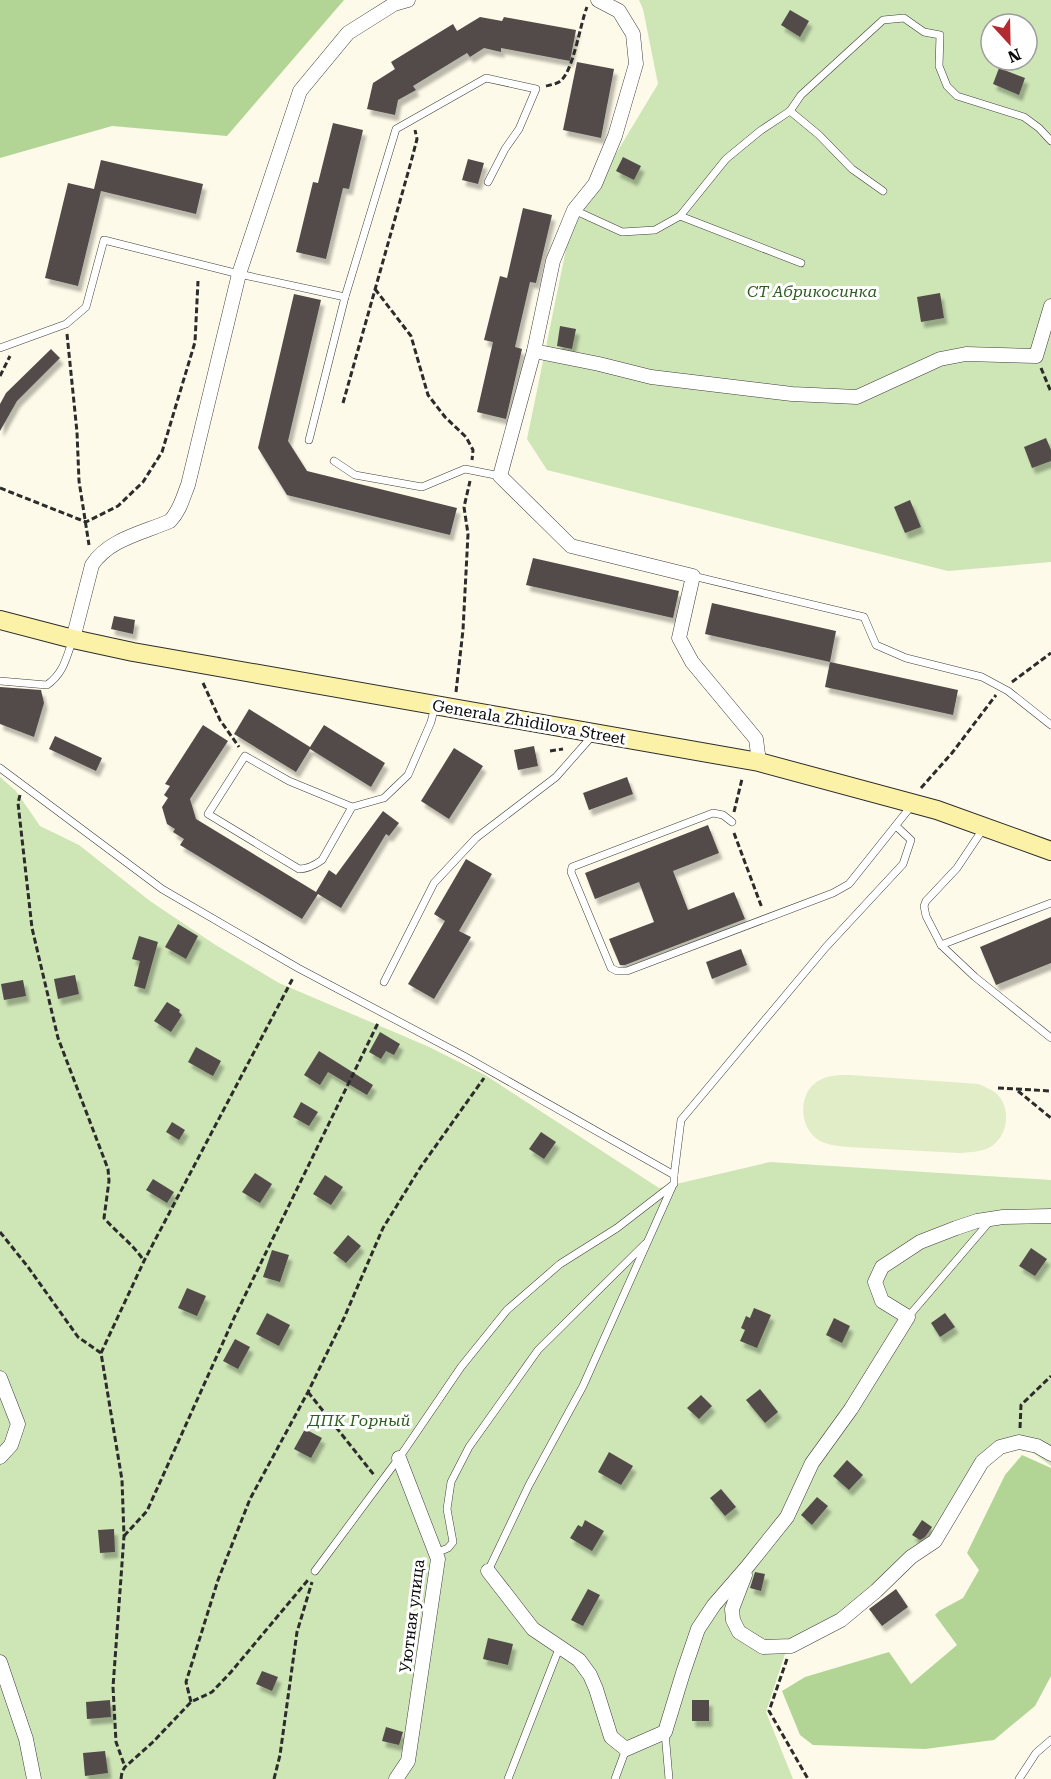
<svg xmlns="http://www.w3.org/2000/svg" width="1051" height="1779" font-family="'Roboto Serif',serif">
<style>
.green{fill:#cee5b6;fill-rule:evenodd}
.forest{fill:#b2d596}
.pitch{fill:#e0edc7}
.building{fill:#524c48;filter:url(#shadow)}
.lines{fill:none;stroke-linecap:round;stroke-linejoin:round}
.service-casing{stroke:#3d3d3d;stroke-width:8}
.minor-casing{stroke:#3d3d3d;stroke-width:15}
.secondary-casing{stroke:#2c2c2c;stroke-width:20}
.path{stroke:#2c2c2c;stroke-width:3;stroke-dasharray:6 3;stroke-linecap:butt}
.service{stroke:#fff;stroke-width:7}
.minor{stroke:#fff;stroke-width:14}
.secondary{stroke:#fbf2a7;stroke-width:18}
.labels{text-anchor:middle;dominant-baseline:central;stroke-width:6;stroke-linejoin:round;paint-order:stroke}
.park-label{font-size:16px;font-style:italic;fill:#2c5e1f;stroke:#fff}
.street-label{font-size:16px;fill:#0a0a0a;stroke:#fff}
</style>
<defs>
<filter id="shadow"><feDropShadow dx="3.5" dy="6" stdDeviation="1.5" flood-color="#0004"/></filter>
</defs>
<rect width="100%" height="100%" fill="#fefae9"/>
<g class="green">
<path d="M639,0H1051V562L948,571L547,470L527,439L570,230L658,84L643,9ZM991,24H1027V60H991Z"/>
<path d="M0,777L16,791L40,826L79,845L150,901L214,944L279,983L427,1046L485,1075L659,1188L770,1162L1051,1180V1466L1035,1454L1021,1446L1005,1449L984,1464L913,1559L841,1625L785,1654L766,1712L793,1779H0Z"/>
</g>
<g class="forest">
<path d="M0,0H344L227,136L112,126L0,158Z"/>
<path d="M1022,1455L1051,1468V1676L1035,1706L994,1740L925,1749L813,1745L800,1735L782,1691L805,1677L889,1652L911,1684L957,1645L935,1615L939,1611L963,1598L979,1570L967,1553L1005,1475Z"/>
</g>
<path class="pitch" d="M850,1075L979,1084C984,1087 991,1089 996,1093C1011,1107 1009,1134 992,1146C983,1152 971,1152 960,1153L847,1147C839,1146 828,1145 820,1141C799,1129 797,1094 818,1081C828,1075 839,1075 850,1075Z"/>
<g class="building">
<path d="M790,10L809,21L800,37L781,25Z"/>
<path d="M480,17L502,21L504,17L576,30L570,61L501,48V52L484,48L470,57L467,53L413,86L416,90L398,100L395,115L367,109L373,83L395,69L391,62L453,24L457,31Z"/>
<path d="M577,62L614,69L601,138L563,130Z"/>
<path d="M999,68L1025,78L1019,95L993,84Z"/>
<path d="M333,123L363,130L349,189L343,188L326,259L296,252L313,182L318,183Z"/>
<path d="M623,157L641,166L634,180L616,171Z"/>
<path d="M468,159L484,163L478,184L462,180Z"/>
<path d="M101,160L203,184L196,214L101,191L78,286L45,278L68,183L94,189Z"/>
<path d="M523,208L552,215L536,283L530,282L515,347L522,349L506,419L477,412L493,342L484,340L500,276L507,278Z"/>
<path d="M940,293L944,318L921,322L917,297Z"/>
<path d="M294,294L321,300L288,441L307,471L457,508L450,535L287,495L258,448Z"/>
<path d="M560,326L576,329L572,349L557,346Z"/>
<path d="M51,349L60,358L17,401L0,431V404L6,393Z"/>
<path d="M1046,438L1051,450V461L1032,468L1024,447Z"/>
<path d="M910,500L921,527L905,533L894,507Z"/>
<path d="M533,558L679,591L673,618L526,585Z"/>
<path d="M712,603L836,631L830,662L705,634Z"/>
<path d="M114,616L135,620L133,634L111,629Z"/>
<path d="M830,662L958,690L953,715L825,687Z"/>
<path d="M0,687L41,690L44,703L34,737L0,724Z"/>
<path d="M249,709L310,747L324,725L385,763L371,787L310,749L296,772L234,734Z"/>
<path d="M203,725L228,741L190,799L196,819L316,892L329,870L336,875L383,811L399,823L389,836L386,834L341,908L318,894L302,919L180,845L184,839L173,832L175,829L167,824L162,807L168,798L164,795L170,786L165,784Z"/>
<path d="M55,736L102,758L96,771L49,749Z"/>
<path d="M534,746L538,766L518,770L514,750Z"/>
<path d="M454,748L483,766L449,819L421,801Z"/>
<path d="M627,777L633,794L589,810L583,793Z"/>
<path d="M708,825L719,853L673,871L688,910L734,892L745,919L625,965H620L609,939L654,922L639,882L595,899L585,873Z"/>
<path d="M466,859L492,874L459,931L471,937L434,999L408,984L445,921L434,914Z"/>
<path d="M1051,917V963L996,985L980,947Z"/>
<path d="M178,924L198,936L186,959L165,947Z"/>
<path d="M139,936L158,942L145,989L134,986L140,961L132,959Z"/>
<path d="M741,949L747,965L712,979L706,962Z"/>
<path d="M75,975L79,994L58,999L54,979Z"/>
<path d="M23,980L26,996L4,1000L1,984Z"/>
<path d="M167,1002L180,1010L179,1012L182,1015L171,1032L154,1021Z"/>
<path d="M380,1032L400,1044L394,1055L386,1051L381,1059L369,1052Z"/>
<path d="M196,1047L221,1061L213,1076L188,1062Z"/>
<path d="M319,1051L373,1085L367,1095L328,1072L320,1085L304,1075Z"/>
<path d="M301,1102L318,1112L309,1126L293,1117Z"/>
<path d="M172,1122L185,1130L179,1140L166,1132Z"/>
<path d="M541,1132L556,1142L544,1159L529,1149Z"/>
<path d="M255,1173L272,1184L260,1203L242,1192Z"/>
<path d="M325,1175L343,1187L331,1205L313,1194Z"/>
<path d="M153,1179L174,1192L167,1203L146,1190Z"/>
<path d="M348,1235L361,1246L346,1263L333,1253Z"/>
<path d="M1031,1248L1047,1259L1035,1276L1019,1266Z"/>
<path d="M272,1250L289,1255L280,1282L263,1277Z"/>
<path d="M187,1288L206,1296L197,1316L178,1308Z"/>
<path d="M754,1308L771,1315L757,1348L740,1341L745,1330L741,1328L746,1316L750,1318Z"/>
<path d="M267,1313L290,1325L279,1346L256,1334Z"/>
<path d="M945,1313L955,1327L940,1337L931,1323Z"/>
<path d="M834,1318L850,1326L842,1343L826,1335Z"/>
<path d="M235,1339L250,1347L238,1369L223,1361Z"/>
<path d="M760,1389L778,1412L765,1423L746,1400Z"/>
<path d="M701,1395L712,1406L699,1419L687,1408Z"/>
<path d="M305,1429L322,1438L311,1458L294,1449Z"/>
<path d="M609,1452L633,1466L621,1485L598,1472Z"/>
<path d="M847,1460L863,1475L849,1490L833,1476Z"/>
<path d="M721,1489L736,1507L725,1516L710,1498Z"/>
<path d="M817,1497L828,1506L812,1525L801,1515Z"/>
<path d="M585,1520L604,1531L592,1551L570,1538L578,1525L582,1527Z"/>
<path d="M922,1520L932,1527L925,1537L920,1540L912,1535Z"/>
<path d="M114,1529L115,1552L100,1553L98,1530Z"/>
<path d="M755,1572L765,1574L761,1591L750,1588Z"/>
<path d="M588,1589L600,1595L583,1626L571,1620Z"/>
<path d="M896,1589L908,1607L882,1626L869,1609Z"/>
<path d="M488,1638L513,1644L508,1665L483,1659Z"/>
<path d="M262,1671L278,1677L272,1691L256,1684Z"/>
<path d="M110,1700L111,1717L87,1719L86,1702Z"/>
<rect x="692" y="1700" width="17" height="21"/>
<path d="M386,1727L403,1732L399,1745L382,1741Z"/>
<path d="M105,1751L108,1773L85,1776L83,1753Z"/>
</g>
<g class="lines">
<defs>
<g id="service">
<path d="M790,111L819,135L852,169L883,191"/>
<path d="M574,210L622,232L655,230L680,216L726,159L760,131L790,111L801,95L883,20L904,18L924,32L940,35L939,66L947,86L957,96L1024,117L1039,128L1051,141"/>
<path d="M680,216L801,263"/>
<path d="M0,348L66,324L86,307L104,240L239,274L345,297"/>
<path d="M309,440L345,297L396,129L486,78L536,89L519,129L505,149L488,182"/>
<path d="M334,461L355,475L422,487L465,469L500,476"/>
<path d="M693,576L864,617L876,645L906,658L982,677L1008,691L1051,725"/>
<path d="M0,681L47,685C64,673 66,658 73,639"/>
<path d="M0,768L162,889L298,968L464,1056L674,1175V1184L617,1228L560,1264L507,1310L461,1367L399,1458L315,1571"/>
<path d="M352,807L322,860C315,865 308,869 299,869L208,814L245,756L289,781L352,807L384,798L408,775L431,722L435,706"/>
<path d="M732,822L723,815L713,813L572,867L571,872L611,968L617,971H627L833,893L849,884L912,805"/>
<path d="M983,829L957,868L926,901L924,906L926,916L941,945L975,977L1051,1038"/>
<path d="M941,945L1051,903"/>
<path d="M384,982L434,883L476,838L556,777L593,735"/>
<path d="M674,1175L681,1120L826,947L903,864L911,840L896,826"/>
<path d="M908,1317L990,1221"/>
<path d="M436,1553L448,1548L453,1542L447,1509L451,1482L469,1447L538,1350L645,1244"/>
<path d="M488,1571L529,1485L583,1386L672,1187"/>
<path d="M665,1732L669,1779"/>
<path d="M508,1779L560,1646"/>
<path d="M615,1779L626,1749"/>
<path d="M1019,1779L1036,1753L1051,1740"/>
</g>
<g id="minor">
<path d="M598,0L619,11L633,34L636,64L615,136L595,184L574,210L553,261L534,351L500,476L571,546L693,576L679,638L692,662L756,739L759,762"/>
<path d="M534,351L599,364L651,377L792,394L857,397L940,359L966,354L1036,356L1051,306"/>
<path d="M73,639L92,565C109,539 143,533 170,521C180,511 183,497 188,485L239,274L300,91L348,33L394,4L408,0"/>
<path d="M0,1378L18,1424L11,1445L0,1457"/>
<path d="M488,1571L533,1629L579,1660L590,1675L596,1689L611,1737L626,1749L665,1732L683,1673L698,1629L714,1605L747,1567L787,1517L812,1463L851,1409L908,1317L882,1301L875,1282L882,1267L920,1242L956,1228L977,1221L1003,1217L1051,1216"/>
<path d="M745,1575L732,1609L733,1620L739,1632L763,1647L791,1646L841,1620L876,1591L911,1557L935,1541L982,1462L1000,1447L1019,1442L1037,1446L1051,1454"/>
<path d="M0,1662L26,1739L34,1779"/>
<path d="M396,1779L408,1761L438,1559L399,1458"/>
</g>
<path id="secondary" d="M0,620L73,639L133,652L759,762L937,810L1051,851"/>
</defs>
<use href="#service" class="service-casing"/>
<use href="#minor" class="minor-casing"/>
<use href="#secondary" class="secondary-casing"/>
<g class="path">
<path d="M546,86C550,85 556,84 559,82C573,74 580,24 587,7"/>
<path d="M375,289L411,336L428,395L445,417L466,437L473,450L472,460"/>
<path d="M67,334L77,432L79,481L89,545"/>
<path d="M1041,368L1051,392"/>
<path d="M0,376L10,356"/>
<path d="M343,403L411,162L417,139L415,130"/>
<path d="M0,488L86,522L118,506L143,482L162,452L195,342L198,281"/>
<path d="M1012,682L1051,653"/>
<path d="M203,683L220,720L239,747"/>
<path d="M456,692L463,630L468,534L464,507L470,481"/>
<path d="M550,751L563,749"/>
<path d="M921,788L952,753L996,695"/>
<path d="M20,795L18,803L32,928L58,1038L108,1169L109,1181L104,1218C117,1233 133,1244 144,1261"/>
<path d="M734,812L742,779"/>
<path d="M734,833L762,908"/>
<path d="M998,1088L1051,1091"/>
<path d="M1018,1091L1051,1118"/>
<path d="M0,1232L28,1267L78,1337L101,1353L122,1480L124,1536L113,1687L116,1742L125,1767"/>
<path d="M101,1353L144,1261L293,978"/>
<path d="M308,1392L374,1475"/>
<path d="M1020,1428L1021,1405L1051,1376"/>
<path d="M124,1536L147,1511L234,1318L378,1023"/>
<path d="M787,1659L769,1711L808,1779"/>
<path d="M191,1702L186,1682L218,1580L250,1499L308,1392L344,1318L383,1228L420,1168L484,1078"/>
<path d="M121,1779L122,1772L125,1767L153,1742L191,1702L212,1692L231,1672L308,1580"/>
<path d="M274,1779L280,1755L297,1632L312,1582"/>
</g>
<use href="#service" class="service"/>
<use href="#minor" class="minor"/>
<use href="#secondary" class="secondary"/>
</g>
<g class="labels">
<g class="park-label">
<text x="812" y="291">СТ Абрикосинка</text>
<text x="359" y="1420">ДПК Горный</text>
</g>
<g class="street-label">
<text transform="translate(529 722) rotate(10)">Generala Zhidilova Street</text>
<text transform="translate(412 1616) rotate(-83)">Уютная улица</text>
</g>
</g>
<g transform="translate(1009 42) rotate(158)"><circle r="28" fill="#ffffff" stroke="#9d9d9d" stroke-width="1.5"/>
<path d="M0-4.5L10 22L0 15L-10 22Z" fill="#b22b30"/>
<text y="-9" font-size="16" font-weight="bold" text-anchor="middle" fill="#0a0a0a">N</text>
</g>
</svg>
